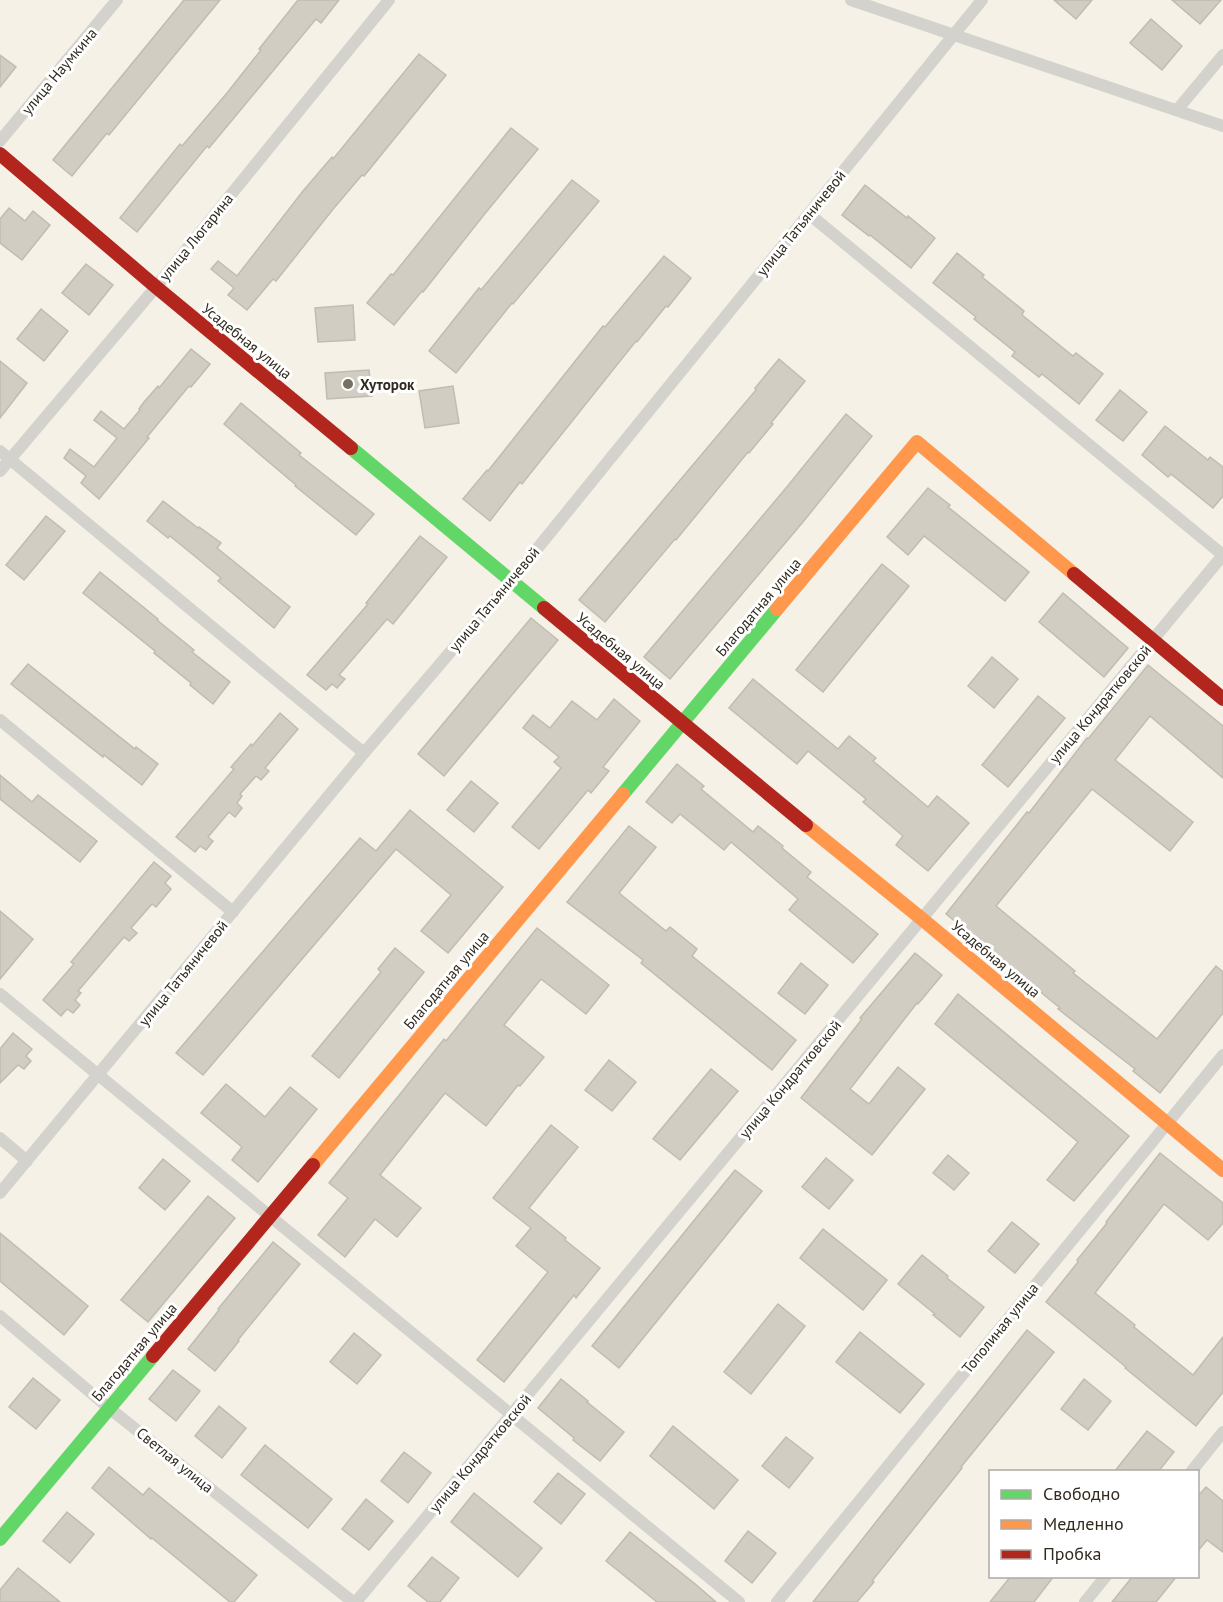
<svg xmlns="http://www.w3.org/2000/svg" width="1223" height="1602" font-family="'PT Sans',sans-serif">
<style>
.building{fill:#d2cdc2;stroke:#c1bcb2;stroke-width:1.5}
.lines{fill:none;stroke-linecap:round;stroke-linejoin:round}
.street{stroke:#d3d2cd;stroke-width:12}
.fast{stroke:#63d668;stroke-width:14}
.slow{stroke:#ff974d;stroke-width:14}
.jam{stroke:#b3261e;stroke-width:14}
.poi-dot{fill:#767065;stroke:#fff;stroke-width:2}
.labels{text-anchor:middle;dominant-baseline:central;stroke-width:6;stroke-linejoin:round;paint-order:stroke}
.street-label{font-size:15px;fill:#312b1f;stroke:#fff}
.poi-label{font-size:15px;font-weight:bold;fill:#312b1f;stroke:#fff;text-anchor:start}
</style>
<rect width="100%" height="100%" fill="#f6f1e6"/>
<g class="building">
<path d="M184,0H220L109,135L107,133L72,176L53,160Z"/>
<path d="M298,0H339L321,23L316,19L209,148L207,146L137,232L120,218L180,144L182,146L227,93L261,50L259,49Z"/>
<path d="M1054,0H1092L1076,19Z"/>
<path d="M1172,0H1221L1200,24Z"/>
<path d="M1151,19L1182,46L1162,70L1130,43Z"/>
<path d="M419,54L446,75L364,176L362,175L334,208L276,281L273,279L247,310L228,295L234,288L211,269L218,261L237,276L303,191L332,157L333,159Z"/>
<path d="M0,55L16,67L0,87Z"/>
<path d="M511,128L538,149L483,216L423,292L422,291L394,325L367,303L391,274L393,275Z"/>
<path d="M572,180L599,201L513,304L512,303L456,373L429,351L479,288L481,290Z"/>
<path d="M865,185L907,218L908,216L935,238L911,268L870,235L869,236L842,215Z"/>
<path d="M9,208L25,221L33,211L50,225L22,260L0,243V219Z"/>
<path d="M957,253L984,275L982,277L1024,311L1022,315L1073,356L1076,353L1103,374L1079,404L1042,374L1039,377L1012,356L1015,352L974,319L976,317L933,283Z"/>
<path d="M664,256L691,278L668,307L666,306L637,342L636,341L522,484L520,482L490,521L463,499L487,470L488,471L603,326L605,327Z"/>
<path d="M86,264L113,285L89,315L62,293Z"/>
<path d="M353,305L355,340L318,342L315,308Z"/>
<path d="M41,309L68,331L44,361L17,339Z"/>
<path d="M191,349L210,364L191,387L189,386L147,437L149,438L99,499L81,483L86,476L64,458L70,449L94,467L117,438L94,420L101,411L124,429L140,410L139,409L144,402L158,386L159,388Z"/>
<path d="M779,359L805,381L771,423L773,424L749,453L748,452L676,540L675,539L605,622L579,600L756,390L755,388Z"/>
<path d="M0,361L27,383L0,418Z"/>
<path d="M369,370L372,396L327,399L325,373Z"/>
<path d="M453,386L459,423L425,428L419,391Z"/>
<path d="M1120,390L1147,412L1123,441L1096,420Z"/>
<path d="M241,403L301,453L299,455L374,514L356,535L295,486L296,485L224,424Z"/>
<path d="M846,414L872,436L803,522L670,679L644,657L786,488Z"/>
<path d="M1165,426L1208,460L1210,457L1223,467V496L1213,508L1171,474L1168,477L1142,455Z"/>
<path d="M928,488L950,505L948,507L1029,572L1005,601L924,536L908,555L887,537Z"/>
<path d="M163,501L198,528L199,527L221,543L217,548L290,607L274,628L218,581L221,578L197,558L170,536L168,538L147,521Z"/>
<path d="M46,516L65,531L24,580L6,565Z"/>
<path d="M420,536L447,557L393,624L387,619L339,675L345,679L337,688L332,684L326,690L307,675L368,604L366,603Z"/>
<path d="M882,564L909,586L823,692L796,670Z"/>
<path d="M100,572L158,619L157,620L194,650L192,652L230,682L213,704L190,685L191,683L154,653L155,651L83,593Z"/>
<path d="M1063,593L1128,648L1104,677L1039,622Z"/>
<path d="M531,618L558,640L444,776L418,754Z"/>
<path d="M992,657L1018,679L994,708L968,686Z"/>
<path d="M28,664L135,749L136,747L158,764L142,785L104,755L103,757L11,684Z"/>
<path d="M1148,665L1223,726V778L1150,716L1115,760L1193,822L1170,851L1092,789L996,906L1075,971L1073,973L1157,1039L1216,966L1223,972V1013L1160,1093L1133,1071L1135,1069L1058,1009L1060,1008L946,914L1027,812L1029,813L1087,738L1088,739Z"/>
<path d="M753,679L838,749L849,736L876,758L873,761L928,807L937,796L969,823L928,871L896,845L903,836L863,802L866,799L808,751L797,764L729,708Z"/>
<path d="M1038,696L1065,718L1008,787L982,765Z"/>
<path d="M614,699L640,721L603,767L609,771L591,793L588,790L539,849L512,827L561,768L554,762L559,757L523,728L533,715L550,728L572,701L597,720Z"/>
<path d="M280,713L298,729L265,768L269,771L261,780L256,776L240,794L242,796L237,803L242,808L235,817L229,812L208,837L213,841L206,850L200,846L195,852L176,837L234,769L231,767L251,744L252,746Z"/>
<path d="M677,764L704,786L701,789L753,832L758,826L783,846L782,848L811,872L807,877L878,934L853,963L789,910L798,899L731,842L724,850L680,814L672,823L646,802Z"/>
<path d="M0,775L32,802L38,795L97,841L80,862L0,799Z"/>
<path d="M471,781L498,803L474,832L447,810Z"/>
<path d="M410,810L503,887L448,953L421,931L451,895L396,849L203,1075L176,1053L360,838L376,851Z"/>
<path d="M629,826L656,847L619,893L666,931L670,927L697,949L692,956L796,1040L772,1070L641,963L643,960L567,902Z"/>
<path d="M154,862L171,876L165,883L171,889L156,907L152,904L131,928L137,933L129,941L124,937L78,991L81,993L75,1000L80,1005L73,1013L67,1009L61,1016L43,1000L74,964L71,962Z"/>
<path d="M0,911L33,939L0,979Z"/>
<path d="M537,928L609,985L586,1014L541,979L504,1025L544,1057L520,1086L518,1085L486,1126L445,1093L380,1175L421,1208L397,1237L375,1219L345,1257L318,1235L348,1198L329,1183L444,1039L446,1041Z"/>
<path d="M395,948L424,972L339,1078L312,1056L381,972L378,969Z"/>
<path d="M915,953L942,975L918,1004L917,1003L850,1089L869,1104L898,1067L925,1089L872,1155L801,1098L862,1019L860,1018Z"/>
<path d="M801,963L828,985L805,1014L778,993Z"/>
<path d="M958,994L1129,1136L1074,1201L1047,1180L1078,1142L935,1024Z"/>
<path d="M13,1033L32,1049L26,1056L31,1061L24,1069L18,1065L0,1083V1049Z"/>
<path d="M609,1060L636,1082L612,1111L585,1090Z"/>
<path d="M711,1069L738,1091L680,1160L653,1139Z"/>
<path d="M226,1084L265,1117L290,1087L317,1109L258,1182L232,1160L242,1147L201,1113Z"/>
<path d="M551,1125L578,1147L529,1208L566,1238L565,1240L600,1268L576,1298L574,1295L504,1382L477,1360L548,1272L516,1246L531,1228L493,1198Z"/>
<path d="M1160,1153L1223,1203V1223L1208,1240L1164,1204L1095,1293L1135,1325L1134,1327L1193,1375L1223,1337V1392L1196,1426L1125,1368L1126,1367L1046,1302L1078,1262L1077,1260L1107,1223L1106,1222Z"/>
<path d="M948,1155L969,1173L954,1190L933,1173Z"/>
<path d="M826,1158L853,1180L829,1209L802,1187Z"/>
<path d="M163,1159L190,1181L165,1210L139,1188Z"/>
<path d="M735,1170L762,1191L619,1368L592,1346Z"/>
<path d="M208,1196L235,1218L148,1322L121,1300Z"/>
<path d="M1012,1222L1039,1244L1015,1273L988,1251Z"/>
<path d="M823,1229L887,1280L863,1310L800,1258Z"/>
<path d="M0,1233L88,1306L64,1335L0,1281Z"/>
<path d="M273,1242L300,1264L238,1340L239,1341L215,1371L188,1349L219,1310L218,1309Z"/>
<path d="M922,1255L948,1276L947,1278L984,1307L960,1337L933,1315L935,1314L898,1284Z"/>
<path d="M778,1304L805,1326L751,1394L724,1372Z"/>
<path d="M1027,1330L1054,1352L961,1467L962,1468L872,1581L874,1582L857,1602H813Z"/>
<path d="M860,1332L924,1384L900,1413L836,1362Z"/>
<path d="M354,1333L381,1355L357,1384L330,1362Z"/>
<path d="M173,1370L200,1391L176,1421L149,1399Z"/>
<path d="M33,1378L60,1400L36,1429L9,1407Z"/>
<path d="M561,1379L588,1401L587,1402L624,1432L600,1461L573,1440L574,1438L538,1408Z"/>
<path d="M1084,1379L1111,1401L1088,1430L1061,1409Z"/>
<path d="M219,1406L246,1428L222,1458L195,1436Z"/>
<path d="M673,1426L738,1480L714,1509L650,1456Z"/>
<path d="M1147,1431L1174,1452L1158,1472H1114Z"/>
<path d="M786,1437L813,1458L789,1488L762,1466Z"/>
<path d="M265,1445L332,1499L308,1528L241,1475Z"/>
<path d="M404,1452L431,1473L408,1503L381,1481Z"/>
<path d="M109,1467L143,1495L149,1488L257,1575L234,1602H230L152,1538L151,1539L92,1488Z"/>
<path d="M558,1473L585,1494L561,1524L534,1502Z"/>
<path d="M1206,1487L1223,1501V1552L1207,1540L1197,1552V1497Z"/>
<path d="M474,1493L542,1548L518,1577L451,1522Z"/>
<path d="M366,1499L393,1521L369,1550L342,1529Z"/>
<path d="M67,1512L94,1534L70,1563L43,1541Z"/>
<path d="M748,1531L776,1553L752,1583L725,1561Z"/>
<path d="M630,1532L694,1583L716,1602H657L606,1561Z"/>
<path d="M432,1557L459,1578L440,1602H428L408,1586Z"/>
<path d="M18,1568L60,1602H0V1590Z"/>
<path d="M1011,1576H1054L1034,1602H990Z"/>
<path d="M1133,1576H1177L1156,1602H1112Z"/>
</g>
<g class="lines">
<g class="street">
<path d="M851,0L1223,126"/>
<path d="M1177,110L1223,55"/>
<path d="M0,141L117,0"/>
<path d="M809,214L1223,555"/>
<path d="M0,451L364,753"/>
<path d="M0,471L156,287L389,0"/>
<path d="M0,720L233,912"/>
<path d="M0,994L739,1602"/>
<path d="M0,1138L27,1161"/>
<path d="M0,1193L364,753L511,581L982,0"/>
<path d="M0,1316L109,1408L353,1602"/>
<path d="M1191,1472L1223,1432"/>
<path d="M356,1602L1223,555"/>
<path d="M777,1602L1223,1055"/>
<path d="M1085,1602L1106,1576"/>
</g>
<g class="fast">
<path d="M351,448L544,608"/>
<path d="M623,794L777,609"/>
<path d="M0,1539L153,1356"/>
</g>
<g class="slow">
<path d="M777,609L917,442L1074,574"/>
<path d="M806,825L922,919L1223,1170"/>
<path d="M313,1165L623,794"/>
</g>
<g class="jam">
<path d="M0,154L156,287L351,448"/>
<path d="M1074,574L1223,699"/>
<path d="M544,608L806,825"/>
<path d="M153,1356L313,1165"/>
</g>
</g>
<circle class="poi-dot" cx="348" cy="384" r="6"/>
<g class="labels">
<g class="street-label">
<text transform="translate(59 71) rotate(-50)">улица Наумкина</text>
<text transform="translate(801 223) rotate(-51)">улица Татьяничевой</text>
<text transform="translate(196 237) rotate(-51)">улица Люгарина</text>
<text transform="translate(247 341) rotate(39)">Усадебная улица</text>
<text transform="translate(494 599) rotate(-50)">улица Татьяничевой</text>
<text transform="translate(758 607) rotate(-50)">Благодатная улица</text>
<text transform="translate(621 651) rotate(40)">Усадебная улица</text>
<text transform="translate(1100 704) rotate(-50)">улица Кондратковской</text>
<text transform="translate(996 959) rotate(40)">Усадебная улица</text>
<text transform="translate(183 973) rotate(-51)">улица Татьяничевой</text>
<text transform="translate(446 980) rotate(-50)">Благодатная улица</text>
<text transform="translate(790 1079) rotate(-50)">улица Кондратковской</text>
<text transform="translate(1000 1328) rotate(-51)">Тополиная улица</text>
<text transform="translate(134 1352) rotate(-50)">Благодатная улица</text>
<text transform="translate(480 1453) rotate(-50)">улица Кондратковской</text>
<text transform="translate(175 1460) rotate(39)">Светлая улица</text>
</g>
<g class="poi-label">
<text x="360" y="384">Хуторок</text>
</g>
</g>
<rect x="989" y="1470" width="210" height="108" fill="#ffffff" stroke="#adaaa5" stroke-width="1.5"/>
<rect x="1001" y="1490" width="30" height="9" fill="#63d668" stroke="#adaaa5" stroke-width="1.5"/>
<text x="1043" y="1500" font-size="18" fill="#312b1f">Свободно</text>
<rect x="1001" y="1520" width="30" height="9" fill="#ff974d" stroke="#adaaa5" stroke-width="1.5"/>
<text x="1043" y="1530" font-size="18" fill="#312b1f">Медленно</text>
<rect x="1001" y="1550" width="30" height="9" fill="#b3261e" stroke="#adaaa5" stroke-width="1.5"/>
<text x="1043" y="1560" font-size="18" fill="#312b1f">Пробка</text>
</svg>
